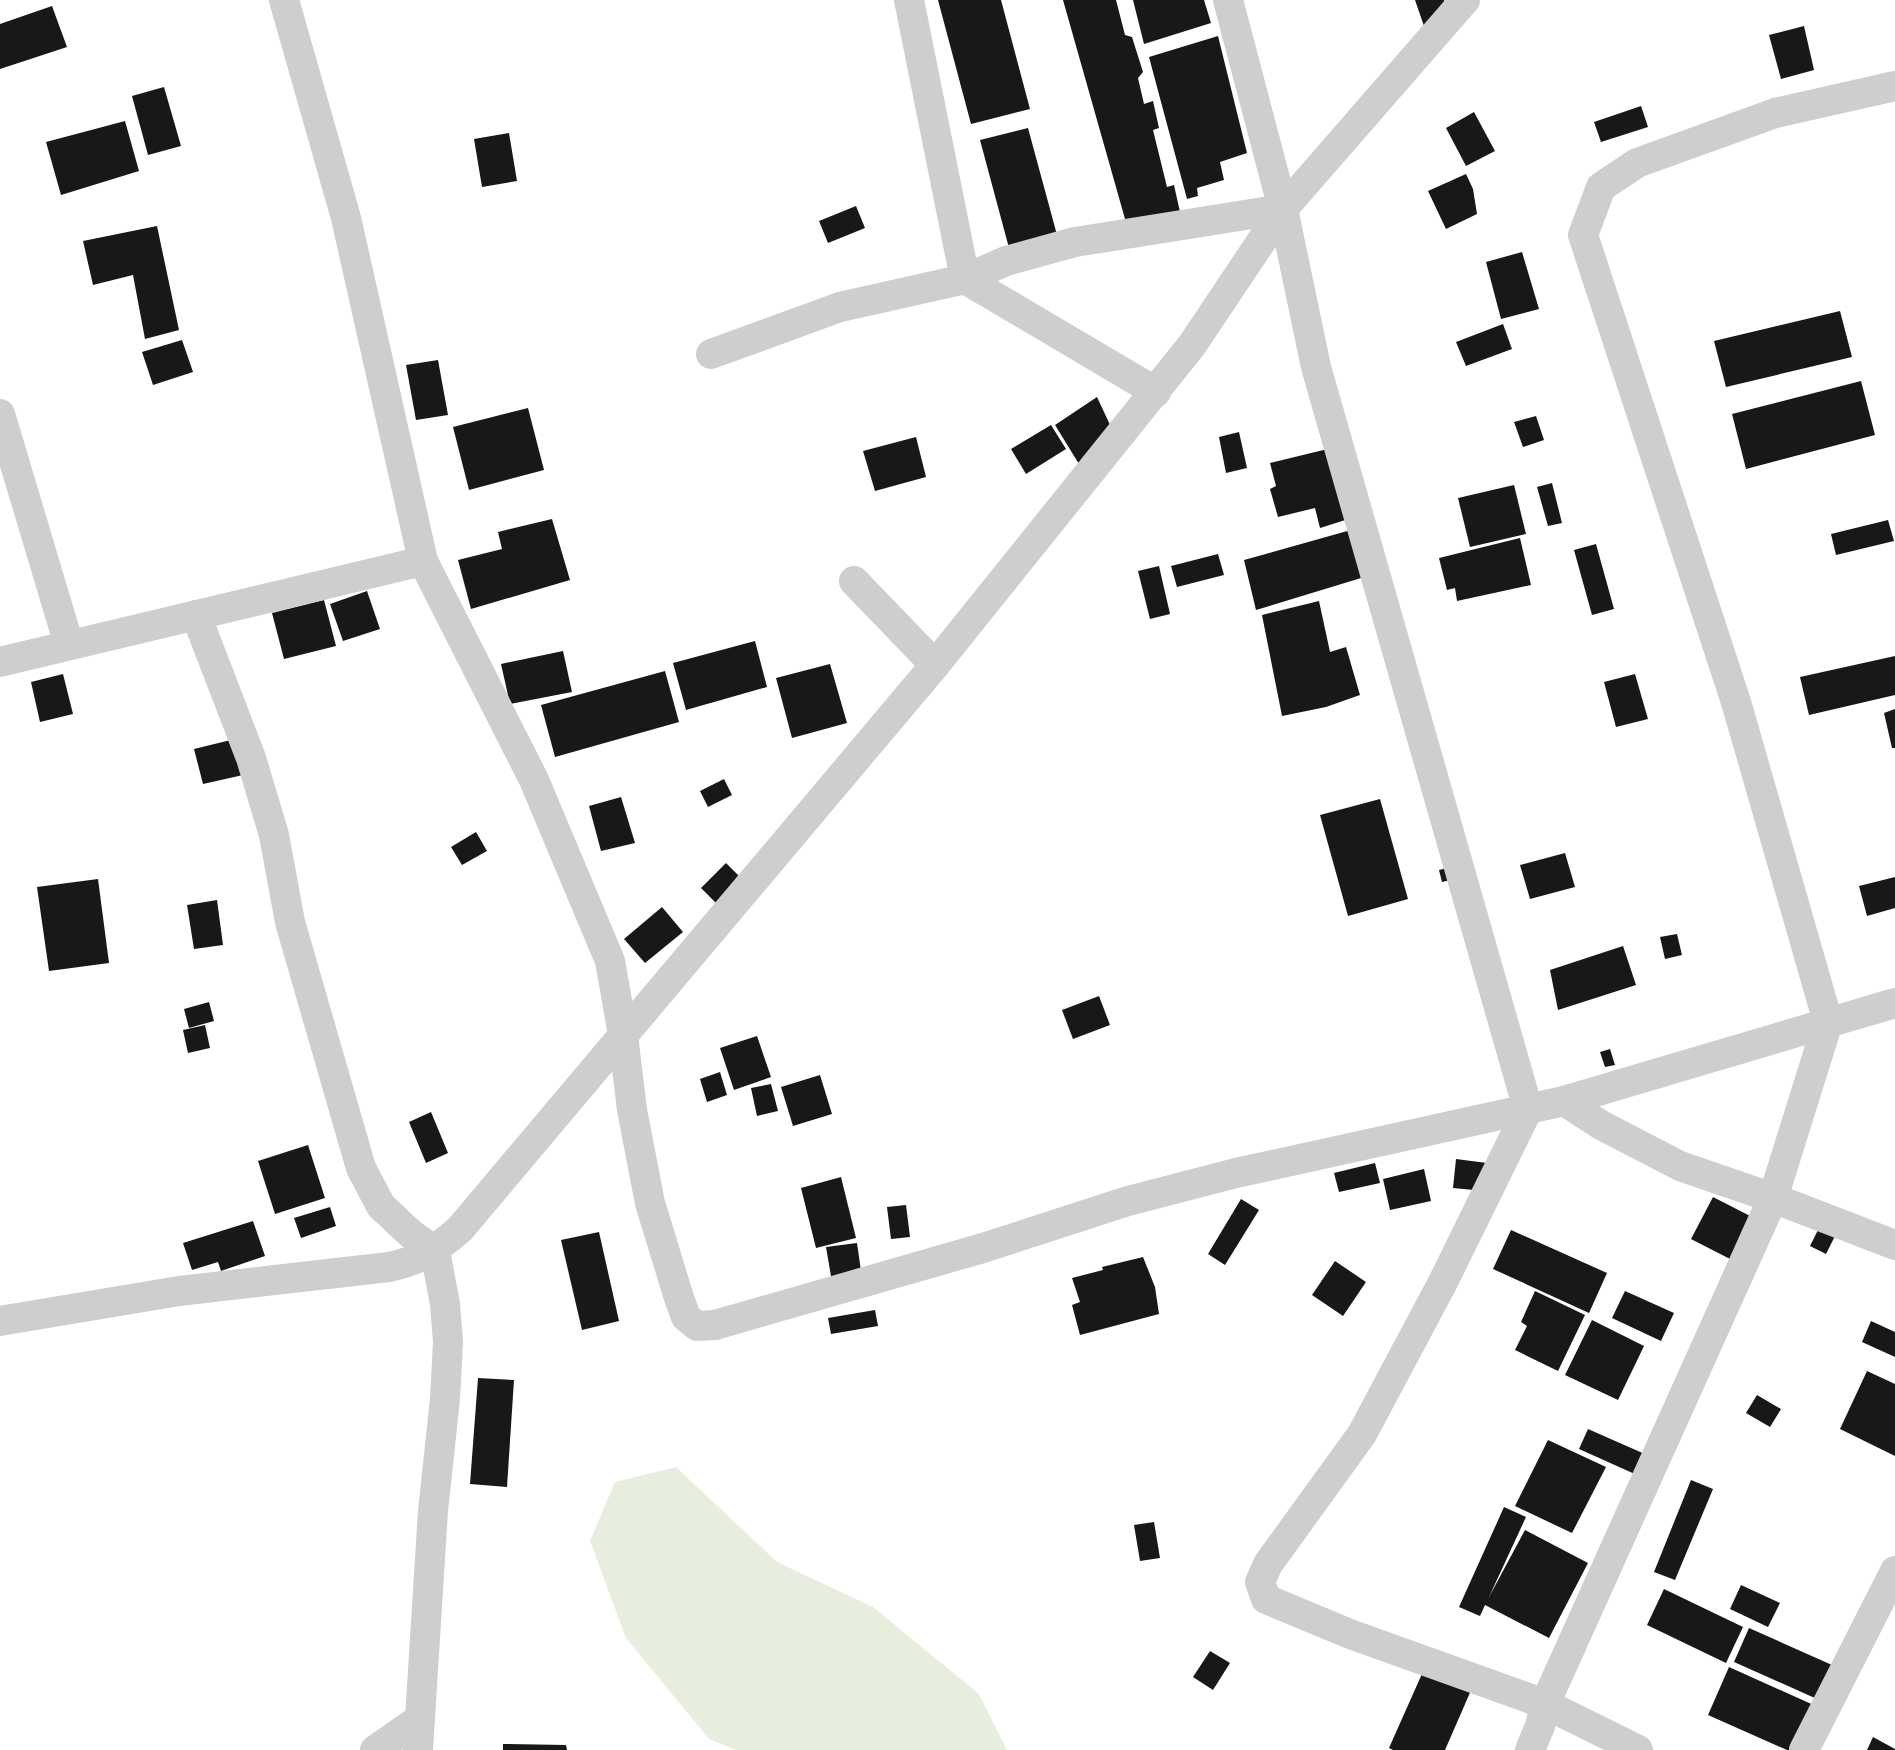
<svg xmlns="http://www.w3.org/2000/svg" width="1895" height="1750" font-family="'Public Sans',sans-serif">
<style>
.green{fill:#e8eede}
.building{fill:#181818}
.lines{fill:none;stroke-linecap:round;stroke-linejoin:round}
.minor{stroke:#cecece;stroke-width:30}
</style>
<rect width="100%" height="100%" fill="#fff"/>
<path class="green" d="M676,1467L777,1562L873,1607L979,1694L1007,1750H736L709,1739L626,1638L590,1541L615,1482Z"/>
<g class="building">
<path d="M938,0H1001L1030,109L971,124Z"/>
<path d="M1063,0H1116L1125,35L1132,37L1143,72L1138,78L1144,104L1153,101L1159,128L1153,130L1167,187L1174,185L1180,212L1127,226Z"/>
<path d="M1133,0H1204L1211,23L1144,44Z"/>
<path d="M1415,0H1444L1447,7L1425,29Z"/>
<path d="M52,6L67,47L0,69V24Z"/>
<path d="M1804,26L1814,70L1781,79L1769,35Z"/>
<path d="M1218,36L1247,153L1220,162L1224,180L1197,188L1198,196L1187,199L1149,57Z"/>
<path d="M164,87L181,146L148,155L132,96Z"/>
<path d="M1641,106L1648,127L1601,142L1594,122Z"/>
<path d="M1474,112L1495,151L1466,166L1446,128Z"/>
<path d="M125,121L139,171L61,195L46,142Z"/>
<path d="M1028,128L1057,235L1009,248L980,140Z"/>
<path d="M509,133L517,181L482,187L474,139Z"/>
<path d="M1466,174L1473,189L1477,214L1446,229L1428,191Z"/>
<path d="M856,206L865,228L828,243L819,221Z"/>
<path d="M157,226L179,330L145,339L133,275L93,285L83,241Z"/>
<path d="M1522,252L1539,309L1501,319L1486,262Z"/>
<path d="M1840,311L1852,357L1726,387L1714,341Z"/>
<path d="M1503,324L1512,349L1466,366L1456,342Z"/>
<path d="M182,340L193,372L153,385L142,352Z"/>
<path d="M438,360L448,415L416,420L406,365Z"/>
<path d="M1861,381L1875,435L1746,469L1732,414Z"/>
<path d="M1097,397L1111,427L1079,464L1055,425Z"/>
<path d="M528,408L544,470L469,490L453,427Z"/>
<path d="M1536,416L1544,440L1523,447L1514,422Z"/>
<path d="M1051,425L1066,449L1026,474L1011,449Z"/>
<path d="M1239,432L1247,468L1226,473L1219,437Z"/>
<path d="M916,437L926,477L875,491L863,451Z"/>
<path d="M1340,446L1358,516L1320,528L1315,508L1278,517L1270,489L1276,486L1270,463Z"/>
<path d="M1552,483L1562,523L1548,526L1537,487Z"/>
<path d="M1514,485L1526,534L1470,547L1458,498Z"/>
<path d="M552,519L570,580L471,609L458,560L502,549L498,532Z"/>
<path d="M1888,520L1894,541L1836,555L1831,534Z"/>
<path d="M1358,528L1371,575L1256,610L1244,560Z"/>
<path d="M1520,538L1531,585L1457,601L1455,588L1447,590L1439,558Z"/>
<path d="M1596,544L1614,609L1592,615L1574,550Z"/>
<path d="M1218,554L1224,575L1177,587L1171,566Z"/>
<path d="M1159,566L1170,614L1150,619L1138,571Z"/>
<path d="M367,591L380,629L343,641L330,604Z"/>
<path d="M324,600L336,646L284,659L272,613Z"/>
<path d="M1319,601L1330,652L1346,647L1360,695L1326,707L1282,716L1262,615Z"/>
<path d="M755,641L767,687L686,710L673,663Z"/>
<path d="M563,651L572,692L510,704L501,664Z"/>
<path d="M1895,656V695L1809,715L1800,677Z"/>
<path d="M830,664L847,723L792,738L776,678Z"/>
<path d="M665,671L679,722L555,757L541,705Z"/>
<path d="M63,674L73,714L40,722L31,682Z"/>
<path d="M1635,674L1648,719L1616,727L1604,682Z"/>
<path d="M1895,709V748H1892L1884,713Z"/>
<path d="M243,737L252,773L203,784L194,749Z"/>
<path d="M724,779L732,795L708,807L700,791Z"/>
<path d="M621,797L635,843L601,851L589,806Z"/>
<path d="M1380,799L1408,899L1348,916L1320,815Z"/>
<path d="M476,832L487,851L462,865L451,847Z"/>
<path d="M1565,853L1575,887L1530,899L1520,865Z"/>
<path d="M726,863L743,880L718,905L701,888Z"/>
<path d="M1452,867L1455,879L1442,882L1439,870Z"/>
<path d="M1895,877V908L1867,916L1859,886Z"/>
<path d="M98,879L109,963L49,971L37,887Z"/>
<path d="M217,900L223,945L194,949L187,905Z"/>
<path d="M662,907L683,932L645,963L624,939Z"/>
<path d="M1677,934L1682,955L1665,959L1660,937Z"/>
<path d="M1623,946L1636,985L1558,1010L1550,970Z"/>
<path d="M1099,996L1110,1025L1073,1039L1062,1010Z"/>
<path d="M209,1002L214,1021L189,1028L184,1009Z"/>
<path d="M205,1025L210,1048L188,1053L183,1030Z"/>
<path d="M757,1036L771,1077L734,1090L720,1048Z"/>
<path d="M1610,1049L1615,1065L1605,1067L1600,1052Z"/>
<path d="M720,1072L727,1095L707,1102L700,1079Z"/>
<path d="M820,1075L832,1114L793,1126L781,1087Z"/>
<path d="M771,1084L778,1111L757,1116L751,1088Z"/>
<path d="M431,1112L448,1153L426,1163L409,1122Z"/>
<path d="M308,1145L325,1198L275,1214L258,1161Z"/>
<path d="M1456,1159L1487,1163L1484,1191L1453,1188Z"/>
<path d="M1375,1163L1380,1183L1339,1192L1334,1173Z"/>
<path d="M1424,1169L1431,1201L1390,1210L1383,1179Z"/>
<path d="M841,1177L856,1238L816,1248L801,1188Z"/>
<path d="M1713,1197L1754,1218L1732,1260L1691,1239Z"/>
<path d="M1241,1199L1259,1210L1225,1265L1208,1254Z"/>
<path d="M906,1205L910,1237L891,1239L887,1207Z"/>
<path d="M330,1207L336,1226L301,1238L294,1218Z"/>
<path d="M253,1221L265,1256L221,1271L218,1262L192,1270L183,1243Z"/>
<path d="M1822,1222L1838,1230L1826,1254L1810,1246Z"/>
<path d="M1511,1230L1607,1273L1589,1313L1493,1269Z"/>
<path d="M599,1232L619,1321L582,1330L561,1240Z"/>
<path d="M857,1243L862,1278L832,1282L826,1247Z"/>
<path d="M1143,1257L1155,1287L1159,1314L1080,1335L1072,1305L1080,1302L1072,1278L1103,1270L1102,1267Z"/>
<path d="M1335,1261L1366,1282L1343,1316L1312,1295Z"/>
<path d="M1535,1291L1585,1315L1558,1371L1515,1350L1527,1326L1521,1322Z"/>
<path d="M1625,1291L1674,1313L1661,1341L1612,1318Z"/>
<path d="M875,1310L878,1326L831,1334L828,1318Z"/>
<path d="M1592,1320L1644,1346L1618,1400L1565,1375Z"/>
<path d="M1871,1321L1895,1332V1357L1862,1342Z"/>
<path d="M1867,1371L1895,1384V1456L1840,1429Z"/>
<path d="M478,1378L514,1380L507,1487L470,1484Z"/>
<path d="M1757,1395L1781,1409L1770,1427L1746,1413Z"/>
<path d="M1588,1429L1647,1455L1637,1475L1579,1449Z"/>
<path d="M1548,1440L1606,1467L1572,1533L1515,1506Z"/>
<path d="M1691,1480L1713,1489L1675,1580L1654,1572Z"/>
<path d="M1504,1507L1526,1517L1489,1597L1525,1530L1588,1563L1549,1638L1485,1605L1480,1616L1459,1607Z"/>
<path d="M1154,1522L1160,1558L1140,1561L1134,1525Z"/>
<path d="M1741,1585L1780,1603L1768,1627L1730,1609Z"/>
<path d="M1664,1589L1743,1627L1726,1663L1647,1625Z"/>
<path d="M1749,1628L1832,1665L1817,1699L1734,1662Z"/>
<path d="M1210,1651L1230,1663L1213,1690L1193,1677Z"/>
<path d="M1425,1667L1472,1688L1445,1750H1393L1389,1748Z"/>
<path d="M1729,1667L1818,1707L1798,1750H1787L1708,1715Z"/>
<path d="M1873,1737L1895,1749V1750H1867Z"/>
<path d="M503,1744L566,1745L567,1750H503Z"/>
</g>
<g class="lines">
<g class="minor">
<path d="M284,0L346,218L423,561L534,780L610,961L623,1035L632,1110L650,1203L679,1298L686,1317L697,1326L715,1325L983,1248L1128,1201L1236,1173L1564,1101L1895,1003"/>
<path d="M909,0L965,279L1156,392"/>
<path d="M1228,0L1283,209L1316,367L1528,1109L1443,1282L1362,1434L1268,1564L1260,1582L1266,1599L1350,1634L1545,1704L1638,1750"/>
<path d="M711,354L840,307L965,279L1006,261L1075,242L1283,209"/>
<path d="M0,414L69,645"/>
<path d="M854,581L935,665"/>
<path d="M196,615L251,758L274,835L290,922L361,1168L381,1206L411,1234L435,1251L445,1304L448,1342L445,1399L433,1511L418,1750"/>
<path d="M0,662L423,561"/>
<path d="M1564,1101L1601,1125L1680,1166L1773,1198L1895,1245"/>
<path d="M0,1321L179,1291L389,1267C421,1260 436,1250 460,1229L935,665L1192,345L1283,209L1465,0"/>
<path d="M375,1750L418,1720"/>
<path d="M1530,1750L1540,1726L1545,1704L1773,1198L1828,1022L1736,702L1583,235L1601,187L1637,163L1775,113L1895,86"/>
<path d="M1804,1750L1895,1571"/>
</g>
</g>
</svg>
